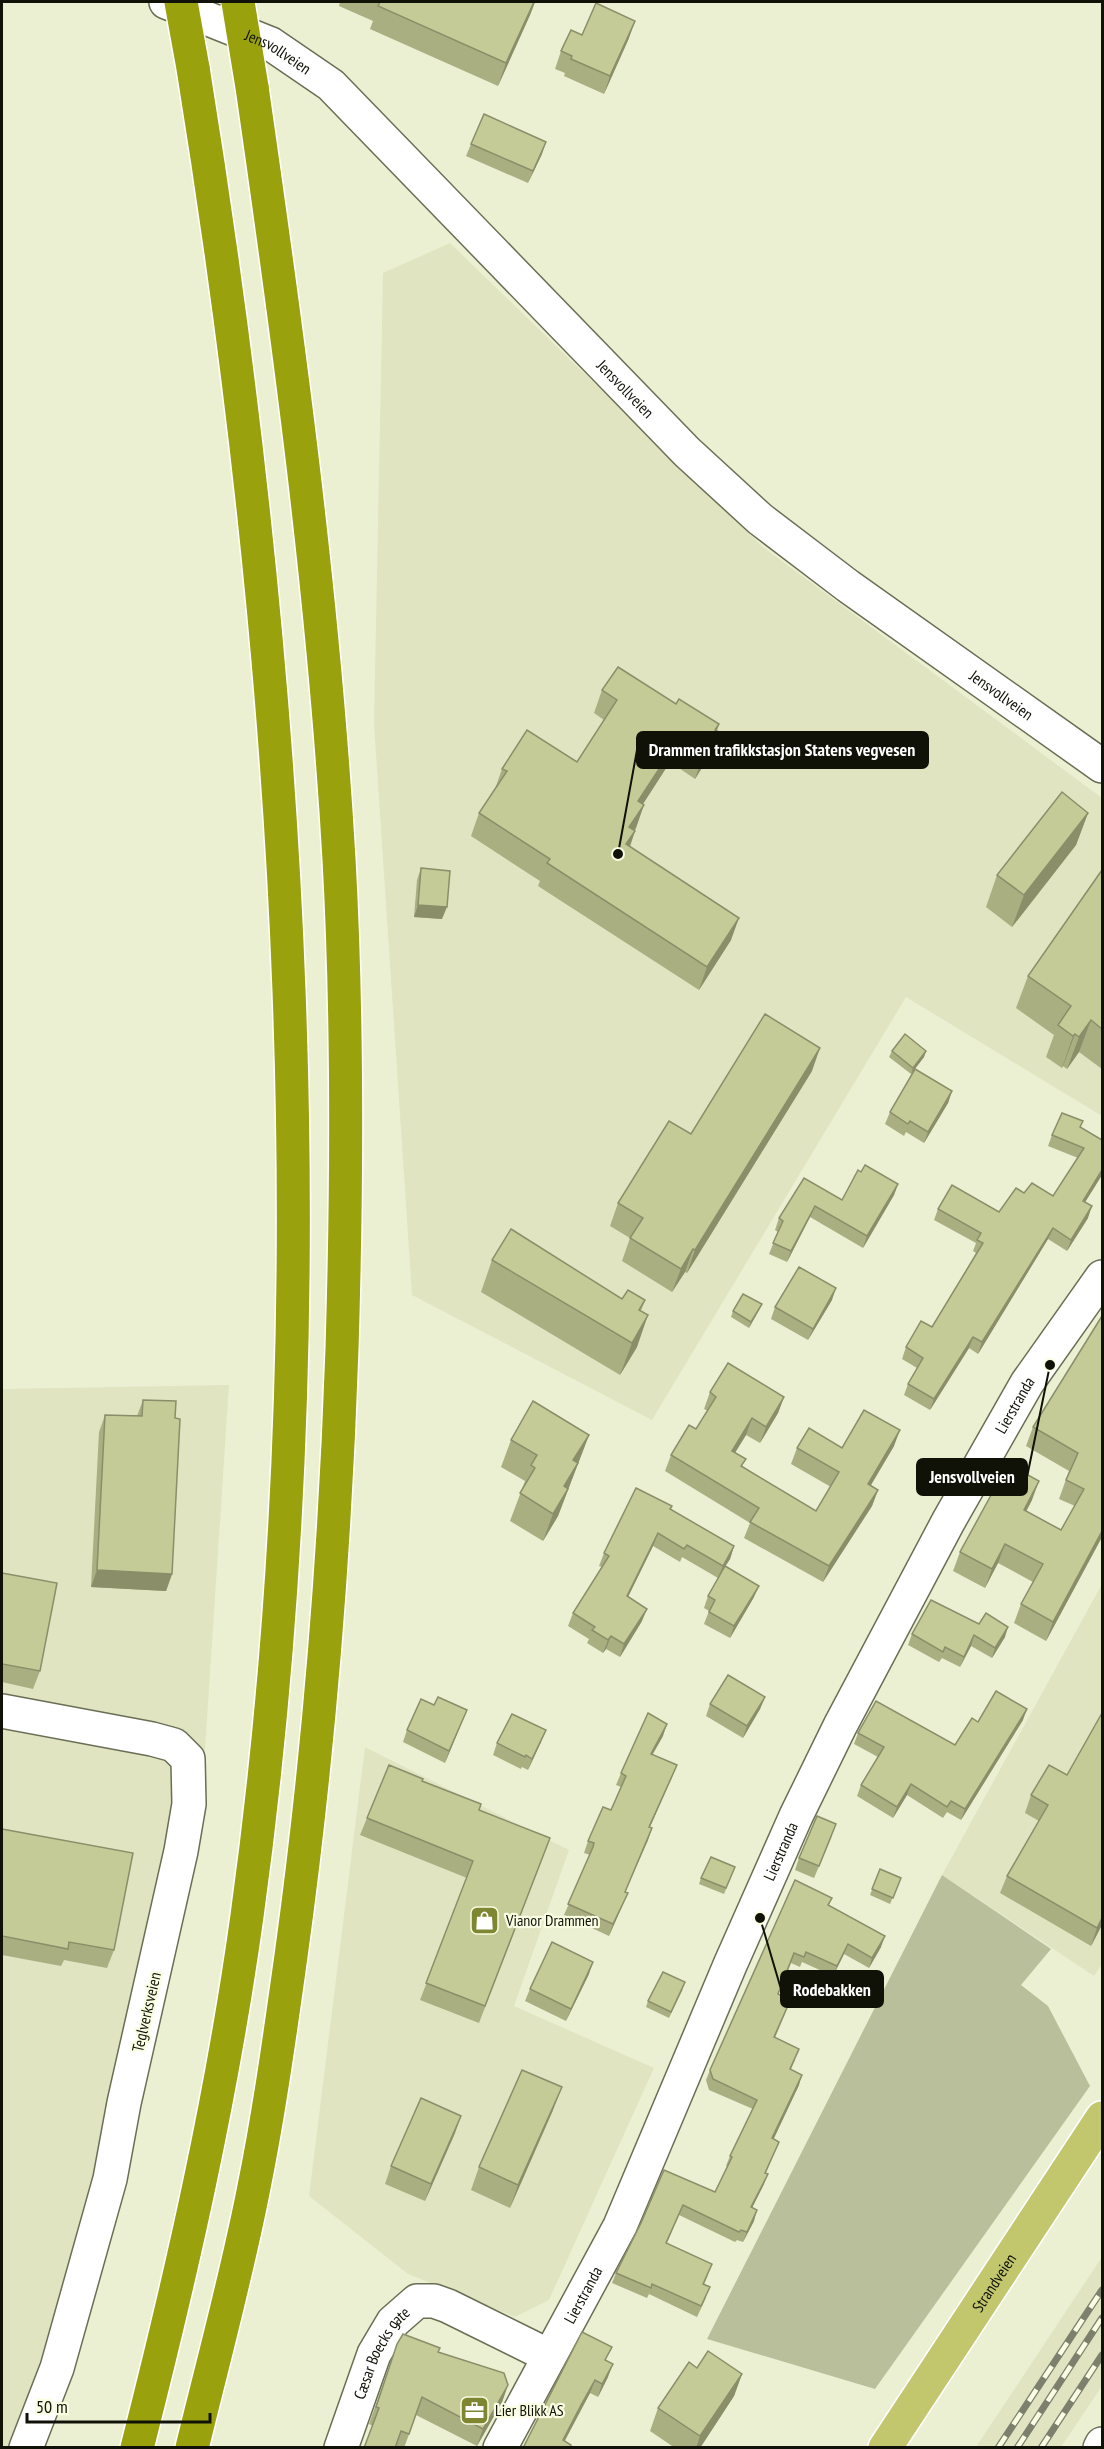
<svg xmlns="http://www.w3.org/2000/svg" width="1104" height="2449" font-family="'PT Sans Narrow',sans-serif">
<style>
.built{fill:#e0e4c1}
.green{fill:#babf9b}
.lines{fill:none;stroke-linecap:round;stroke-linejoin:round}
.minor-casing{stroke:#6a6e55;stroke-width:36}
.major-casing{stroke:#fff;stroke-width:36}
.highway-casing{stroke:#fff;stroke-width:36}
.minor{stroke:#fff;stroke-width:33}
.major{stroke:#c2c76e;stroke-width:33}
.highway{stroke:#99a10d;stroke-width:33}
.rail-casing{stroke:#7d806d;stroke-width:7}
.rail{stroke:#f9fde1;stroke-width:4.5;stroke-dasharray:14;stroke-linecap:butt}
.highway-bridge-casing{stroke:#fff;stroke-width:36;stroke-linecap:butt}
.highway-bridge{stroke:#99a10d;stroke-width:33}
.wall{fill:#a9af81}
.shaded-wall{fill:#8a8e69}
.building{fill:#c5cb96;stroke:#8a8e69;stroke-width:1.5}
.labels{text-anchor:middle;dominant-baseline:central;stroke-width:4.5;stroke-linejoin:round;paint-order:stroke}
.street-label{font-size:16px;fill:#101208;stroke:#f9fde1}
.poi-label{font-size:16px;fill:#101208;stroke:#f9fde1;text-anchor:start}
.leader{fill:none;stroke:#101208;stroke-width:2}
.callout-dot{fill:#101208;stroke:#f9fde1;stroke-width:2}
.callout{fill:#101208;stroke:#101208;stroke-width:2}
.callout-label{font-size:18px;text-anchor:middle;font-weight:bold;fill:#fff}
</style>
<rect width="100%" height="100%" fill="#ecf0d3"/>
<g class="built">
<path d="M450,243L763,547L1102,798V1116L906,997L652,1420L412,1295L374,724L383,273Z"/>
<path d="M229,1385L205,1749L34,2448L2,2447V1389Z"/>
<path d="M1102,1584V1964L1094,1976L942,1875Z"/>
<path d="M365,1747L569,1850L514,2006L654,2068L549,2300L515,2317L408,2274L309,2196Z"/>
<path d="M1102,2257V2386L1061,2447H976Z"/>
</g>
<path class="green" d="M942,1875L1051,1949L1021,1985L1048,2006L1090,2086L875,2389L707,2339Z"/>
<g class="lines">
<defs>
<g id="minor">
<path id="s1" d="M166,2L271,44L331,85L687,452L760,519L848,586L1102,766"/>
<path d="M2,1711L152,1739L174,1745L188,1759L189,1804L181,1851L124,2103L110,2179L57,2368L26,2448"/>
<path id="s2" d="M341,2448L374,2354L393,2322L417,2301H434L448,2306L549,2356"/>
<path id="s3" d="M500,2448L620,2226L730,1965L796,1816L840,1726L948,1522L1027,1383L1102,1277"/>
<path d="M1100,2448L1102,2444"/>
</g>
<g id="major">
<path id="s4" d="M885,2448L1102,2118"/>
</g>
<g id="highway">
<path d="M137,2448C182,2272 222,2096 247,1916C332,1303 292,677 193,68"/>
<path d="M192,2448C213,2362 236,2278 253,2192C269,2114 280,2034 291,1956C319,1754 335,1552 342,1349C347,1186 348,1021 339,859C324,600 289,343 252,87"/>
</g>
</defs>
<use href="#minor" class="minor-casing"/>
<use href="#major" class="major-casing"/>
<use href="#highway" class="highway-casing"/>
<use href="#minor" class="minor"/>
<use href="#major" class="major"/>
<use href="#highway" class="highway"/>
<defs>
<g id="rail">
<path d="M998,2448L1102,2290"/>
<path d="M1017,2448L1102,2318"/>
<path d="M1041,2448L1102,2355"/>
</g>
</defs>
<use href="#rail" class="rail-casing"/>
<use href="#rail" class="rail"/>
<defs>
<g id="highway-bridge">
<path d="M181,2L193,68"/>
<path d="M238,2L252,87"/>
</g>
</defs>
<use href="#highway-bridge" class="highway-bridge-casing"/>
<use href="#highway-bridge" class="highway-bridge"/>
</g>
<g class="wall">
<path d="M340,2H535L530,15L498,86L370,29L373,21L339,6Z"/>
<path d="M582,35L629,38L604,94L564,76L565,73L555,69L561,51Z"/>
<path d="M471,144L542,154L528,183L466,156Z"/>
<path d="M602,690L676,704L719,724L710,755L695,779L670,762L643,804L630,847L731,940L699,990L538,886L540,881L471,836L479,813L495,789L502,769L577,762L604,720L594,713Z"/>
<path d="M1088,813L1076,845L1012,927L986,907L997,875Z"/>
<path d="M421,868L442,919L414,917L417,880Z"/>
<path d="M1102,870V1069L1079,1052L1067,1069L1063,1066L1062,1068L1046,1057L1054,1035L1016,1008L1028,976Z"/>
<path d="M892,1051H926L924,1057L911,1074L889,1057Z"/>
<path d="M812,1071L687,1273L685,1272L672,1292L622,1261L630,1238L610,1226L618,1203L691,1134Z"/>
<path d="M952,1091L948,1103L924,1143L906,1132L904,1136L885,1124L890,1112Z"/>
<path d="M1080,1127L1102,1140V1175L1085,1202L1088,1218L1067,1251L1048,1239L978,1354L969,1348L930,1410L904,1395L908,1384L917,1368L902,1359L906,1347L932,1327L976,1253L973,1251L976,1243L934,1220L938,1209L999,1212L1024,1193L1053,1196L1078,1158L1048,1146L1052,1135Z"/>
<path d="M861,1172L898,1184L894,1195L863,1248L810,1217L787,1262L769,1254L778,1232L775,1230L779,1218L804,1178L842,1200Z"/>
<path d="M492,1260L622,1299L645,1300L641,1311L637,1347L620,1375L481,1292Z"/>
<path d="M832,1300L808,1340L771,1319L775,1307Z"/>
<path d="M762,1304L759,1310L749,1328L731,1317L733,1311Z"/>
<path d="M1102,1316V1537L1046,1641L1014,1623L1021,1604L1033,1582L998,1563L985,1588L953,1571L960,1552L1032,1500L1026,1511L1061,1530L1075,1506L1059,1499L1069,1471L1026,1446L1033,1427Z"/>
<path d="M710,1392L784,1397L778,1413L760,1443L746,1435L735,1453L743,1467L816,1511L831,1487L791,1464L797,1448L894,1446L871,1485L878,1490L872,1506L823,1582L744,1538L750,1523L665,1471L671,1455L696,1429L708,1411L704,1409Z"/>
<path d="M143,1400L175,1418L172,1574L166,1591L91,1587L99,1432L105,1415L137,1416Z"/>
<path d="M589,1435L558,1516L543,1541L510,1521L525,1481L501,1467L511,1440Z"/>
<path d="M670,1509L734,1546L730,1559L725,1566L754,1597L730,1638L704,1624L709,1611L704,1608L708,1596L718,1578L682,1557L680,1562L653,1546L628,1597L642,1621L620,1657L606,1649L603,1653L587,1643L589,1639L568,1626L573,1613L602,1567L599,1566L604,1553Z"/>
<path d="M2,1573L40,1671L33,1689L2,1682Z"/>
<path d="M931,1600L1005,1637L992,1658L971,1646L960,1667L942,1658L939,1662L908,1645L912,1634Z"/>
<path d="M765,1697L760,1709L743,1738L706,1716L710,1704Z"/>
<path d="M434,1705L467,1710L445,1763L403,1742L407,1730Z"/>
<path d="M1102,1713V1925L1091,1946L1000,1893L1007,1876L1039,1821L1025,1813L1031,1795L1067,1775Z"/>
<path d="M1023,1720L961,1820L947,1812L943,1818L907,1795L893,1818L857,1796L861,1785L878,1757L854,1744L858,1733L955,1745L978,1722Z"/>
<path d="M663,1736L653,1754L672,1777L650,1827L648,1840L625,1892L623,1904L609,1936L564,1915L590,1855L584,1853L588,1841L611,1810L621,1787L616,1785L621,1773Z"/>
<path d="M541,1742L528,1770L522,1767L521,1769L493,1755L497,1743Z"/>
<path d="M422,1781L479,1810L544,1854L479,2023L420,2000L467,1878L360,1835L367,1818Z"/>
<path d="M2,1829L114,1950L107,1968L64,1960L61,1966L2,1955Z"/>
<path d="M832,1836L814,1878L795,1870L799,1858Z"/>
<path d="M735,1867L724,1894L699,1884L701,1878Z"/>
<path d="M880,1869L901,1878L890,1904L870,1895Z"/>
<path d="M832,1898L829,1905L881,1947L869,1968L844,1954L833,1976L802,1962L800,1967L791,1963L778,1994L786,2011L775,2038L795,2060L791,2069L799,2085L773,2139L779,2142L766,2173L764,2184L752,2208L754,2221L743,2242L737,2240L735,2242L679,2215L667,2243L708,2275L704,2285L706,2298L697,2317L649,2294L647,2298L612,2283L616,2273L641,2223L664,2170L715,2192L728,2166H726L730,2156L753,2109L709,2090L706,2080L710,2070Z"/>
<path d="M589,1974L566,2021L525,2001L530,1989Z"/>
<path d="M683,1989L669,2018L646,2007L648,2001Z"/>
<path d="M553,2110L510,2208L471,2190L479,2167Z"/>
<path d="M455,2133L425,2201L385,2184L391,2166Z"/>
<path d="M397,2344L438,2352L508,2385L502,2402L477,2446L416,2415L404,2448H364L373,2426L369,2424Z"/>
<path d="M607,2361L608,2377L598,2397L590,2393L564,2441L523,2448Z"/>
<path d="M742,2374L734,2396L700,2448H675L650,2431L658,2408Z"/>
</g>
<g class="shaded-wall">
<path d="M534,2H535L530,15L498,86L506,63Z"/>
<path d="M635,21L629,38L604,94L610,76Z"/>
<path d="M546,142L542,154L528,183L533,171Z"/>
<path d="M719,724L712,742L719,732L710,755L695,779L703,756L715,730Z"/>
<path d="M678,740L670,762L630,824L638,801Z"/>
<path d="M644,805L636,828L621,850L629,827Z"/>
<path d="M1088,813L1076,845L1012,927L1024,895Z"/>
<path d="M635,831L627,854L626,844Z"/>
<path d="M418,905L447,907L442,919L414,917Z"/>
<path d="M739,918L731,940L699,990L707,967Z"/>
<path d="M1091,1020L1079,1052L1067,1069L1079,1037Z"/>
<path d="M1075,1034L1063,1066L1062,1068L1073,1036Z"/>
<path d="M820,1048L812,1071L687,1273L695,1250Z"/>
<path d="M926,1051L924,1057L911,1074L913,1068Z"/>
<path d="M952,1091L948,1103L924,1143L928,1132Z"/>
<path d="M1102,1170V1175L1079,1212L1083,1201Z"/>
<path d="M898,1184L894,1195L863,1248L867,1236Z"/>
<path d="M815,1206L810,1217L787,1262L791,1251Z"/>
<path d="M1092,1206L1088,1218L1067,1251L1071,1240Z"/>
<path d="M1053,1228L1048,1239L978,1354L982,1342Z"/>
<path d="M693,1249L685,1272L672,1292L681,1269Z"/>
<path d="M836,1288L832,1300L808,1340L813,1329Z"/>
<path d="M762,1304L759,1310L749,1328L751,1322Z"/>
<path d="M648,1315L637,1347L620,1375L632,1343Z"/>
<path d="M973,1337L969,1348L930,1410L934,1399Z"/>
<path d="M784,1397L778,1413L760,1443L766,1427Z"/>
<path d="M752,1418L746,1435L726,1467L732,1451Z"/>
<path d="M900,1430L894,1446L862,1500L868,1484Z"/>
<path d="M589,1435L558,1516L543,1541L573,1460Z"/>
<path d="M1039,1481L1032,1500L1017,1529L1024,1510Z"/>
<path d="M878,1490L872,1506L823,1582L829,1566Z"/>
<path d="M1102,1531V1537L1046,1641L1053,1622Z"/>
<path d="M658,1533L653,1546L622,1609L627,1596Z"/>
<path d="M1005,1544L998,1563L985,1588L992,1569Z"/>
<path d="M734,1546L730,1559L718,1578L723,1566Z"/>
<path d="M97,1570L172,1574L166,1591L91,1587Z"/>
<path d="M759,1586L754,1597L730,1638L734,1626Z"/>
<path d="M647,1609L642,1621L620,1657L624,1644Z"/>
<path d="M1008,1627L1005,1637L992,1658L995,1648Z"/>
<path d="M974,1635L971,1646L960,1667L964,1657Z"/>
<path d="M611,1636L606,1649L603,1653L608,1640Z"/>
<path d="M765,1697L760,1709L743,1738L747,1726Z"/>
<path d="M1027,1709L1023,1720L961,1820L965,1809Z"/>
<path d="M467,1710L462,1722L445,1763L449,1751Z"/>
<path d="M667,1724L663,1736L646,1765L651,1754Z"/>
<path d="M546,1730L541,1742L528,1770L532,1759Z"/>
<path d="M677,1765L672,1777L645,1838L649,1827Z"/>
<path d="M911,1784L907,1795L893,1818L897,1807Z"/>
<path d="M652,1828L648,1840L620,1903L625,1892Z"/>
<path d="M628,1893L623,1904L609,1936L613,1924Z"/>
<path d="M1102,1918V1925L1091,1946L1097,1928Z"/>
<path d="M885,1936L881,1947L869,1968L872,1958Z"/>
<path d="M848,1944L844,1954L833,1976L837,1966Z"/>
<path d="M593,1962L589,1974L566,2021L571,2009Z"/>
<path d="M802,2075L799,2085L769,2149L772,2138Z"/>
<path d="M562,2087L553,2110L510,2208L518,2185Z"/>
<path d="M461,2116L455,2133L425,2201L431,2184Z"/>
<path d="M768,2174L764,2184L747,2218L751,2207Z"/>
<path d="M757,2210L754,2221L743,2242L747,2232Z"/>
<path d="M613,2364L608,2377L598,2397L602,2384Z"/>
<path d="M742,2374L734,2396L700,2448H696L700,2436Z"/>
<path d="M595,2380L590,2393L561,2448L563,2440Z"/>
<path d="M508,2385L502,2402L477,2446L483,2429Z"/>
</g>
<g class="building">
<path d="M380,2H534L506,63L378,6Z"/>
<path d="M596,3L635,21L610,76L571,59L572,56L561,51L571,30L582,35Z"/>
<path d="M484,114L546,142L533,171L471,144Z"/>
<path d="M618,667L676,704L679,699L719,724L715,730L719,732L703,756L678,740L638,801L644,805L629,827L635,831L626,844L739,918L707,967L547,863L550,859L479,813L507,771L502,769L527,730L577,762L617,700L602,690Z"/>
<path d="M1062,792L1088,813L1024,895L997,875Z"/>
<path d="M421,868L450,871L447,907L418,905Z"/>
<path d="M1102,870V1029L1091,1020L1079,1037L1075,1034L1073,1036L1058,1025L1071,1006L1028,976Z"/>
<path d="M765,1014L820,1048L695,1250L693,1249L681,1269L630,1238L643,1218L618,1203L669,1121L691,1134Z"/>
<path d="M905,1034L926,1051L913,1068L892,1051Z"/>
<path d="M915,1069L952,1091L928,1132L910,1121L908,1124L890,1112Z"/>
<path d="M1062,1113L1083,1121L1080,1127L1102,1140V1170L1083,1201L1092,1206L1071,1240L1053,1228L982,1342L973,1337L934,1399L908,1384L923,1358L906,1347L921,1321L932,1327L983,1243L977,1240L981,1233L938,1209L952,1185L999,1212L1016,1188L1024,1193L1032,1183L1053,1196L1084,1148L1052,1135Z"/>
<path d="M865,1165L898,1184L867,1236L815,1206L791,1251L773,1243L783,1221L779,1218L804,1178L842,1200L858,1170L861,1172Z"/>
<path d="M511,1229L622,1299L628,1290L645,1300L639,1310L648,1315L632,1343L492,1260Z"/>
<path d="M799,1267L836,1288L813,1329L775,1307Z"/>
<path d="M743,1294L762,1304L751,1322L733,1311Z"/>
<path d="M1102,1316V1531L1053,1622L1021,1604L1043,1564L1005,1544L992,1569L960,1552L1002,1475L1013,1481L1019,1470L1039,1481L1024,1510L1061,1530L1084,1489L1066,1480L1078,1453L1033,1427Z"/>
<path d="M728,1363L784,1397L766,1427L752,1418L732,1451L746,1459L741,1466L816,1511L839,1472L797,1448L809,1428L842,1448L864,1410L900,1430L868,1484L878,1490L829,1566L750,1522L759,1508L671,1455L689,1425L696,1429L716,1397L710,1392Z"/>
<path d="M143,1400L176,1401L175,1418L180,1419L172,1574L97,1570L105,1415L142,1416Z"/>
<path d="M533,1401L589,1435L573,1460L578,1463L564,1486L568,1489L553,1514L520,1493L535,1468L531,1465L537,1455L511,1440Z"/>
<path d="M636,1488L672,1506L670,1509L734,1546L723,1566L687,1545L684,1549L658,1533L627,1596L647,1609L624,1644L611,1636L608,1640L592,1630L595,1627L573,1613L609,1556L604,1553Z"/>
<path d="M725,1566L759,1586L734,1626L709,1612L715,1600L708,1596Z"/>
<path d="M2,1573L57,1583L40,1671L2,1664Z"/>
<path d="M931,1600L979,1624L986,1613L1008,1627L995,1648L974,1635L964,1657L945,1647L943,1652L912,1634Z"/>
<path d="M728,1675L765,1697L747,1726L710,1704Z"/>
<path d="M996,1691L1027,1709L965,1809L951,1801L947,1807L911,1784L897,1807L861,1785L884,1747L858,1733L876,1701L955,1745L972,1718L978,1722Z"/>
<path d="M438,1697L467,1710L449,1751L407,1730L421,1699L434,1705Z"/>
<path d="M648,1713L667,1724L651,1754L677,1765L649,1827L652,1828L625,1892L628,1893L613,1924L568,1904L593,1847L594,1843L588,1841L603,1807L611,1810L626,1776L621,1773Z"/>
<path d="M1102,1713V1918L1097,1928L1007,1876L1048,1805L1031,1795L1049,1765L1067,1775Z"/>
<path d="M512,1714L546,1730L532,1759L526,1755L525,1757L497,1743Z"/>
<path d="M389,1765L423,1779L422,1781L481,1804L479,1810L550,1838L485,2006L426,1983L473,1861L367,1818Z"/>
<path d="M817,1816L836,1824L819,1866L799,1858Z"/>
<path d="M2,1829L133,1853L114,1950L69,1942L68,1949L2,1936Z"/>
<path d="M711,1857L735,1867L726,1888L701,1878Z"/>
<path d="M880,1869L901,1878L893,1898L872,1889Z"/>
<path d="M795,1880L832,1898L828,1905L885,1936L872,1958L848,1944L837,1966L806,1952L804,1957L794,1953L778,1994L790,2001L774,2037L799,2049L790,2069L802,2075L772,2138L779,2142L765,2173L768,2174L751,2207L757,2210L747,2232L741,2230L739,2232L683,2205L666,2243L712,2264L703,2284L710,2287L701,2306L652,2284L651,2288L616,2273L641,2223L664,2170L715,2192L732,2157L730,2156L757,2100L713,2079L710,2070Z"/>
<path d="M552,1942L593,1962L571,2009L530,1989Z"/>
<path d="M663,1972L685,1982L671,2012L648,2001Z"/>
<path d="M522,2070L562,2087L518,2185L479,2167Z"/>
<path d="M421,2098L461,2116L431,2184L391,2166Z"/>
<path d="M582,2332L612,2347L605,2360L613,2364L602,2384L595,2380L581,2405L563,2440L571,2445L570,2448H523Z"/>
<path d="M403,2334L440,2348L438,2352L504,2373L508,2385L483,2429L422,2397L409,2434L401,2431L395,2448H364L379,2408L376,2407L397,2344Z"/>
<path d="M708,2351L742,2374L700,2436L658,2408L689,2362L697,2368Z"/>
</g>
<defs>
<symbol id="shop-square" viewBox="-11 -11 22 22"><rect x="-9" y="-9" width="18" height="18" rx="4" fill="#7f8631" stroke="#f9fde1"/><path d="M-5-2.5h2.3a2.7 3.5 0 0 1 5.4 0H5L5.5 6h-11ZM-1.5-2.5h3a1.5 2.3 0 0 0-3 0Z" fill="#fff"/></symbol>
<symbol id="office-square" viewBox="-11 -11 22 22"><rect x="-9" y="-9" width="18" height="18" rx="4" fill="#7f8631" stroke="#f9fde1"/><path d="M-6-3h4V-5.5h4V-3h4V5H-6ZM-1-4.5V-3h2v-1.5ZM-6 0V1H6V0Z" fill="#fff"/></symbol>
</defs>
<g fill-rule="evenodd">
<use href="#shop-square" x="468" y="1904" width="33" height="33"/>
<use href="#office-square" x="458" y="2394" width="33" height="33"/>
</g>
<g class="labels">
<g class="street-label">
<text stroke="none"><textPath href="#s1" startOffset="123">Jensvollveien</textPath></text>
<text stroke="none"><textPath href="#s1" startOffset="609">Jensvollveien</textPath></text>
<text stroke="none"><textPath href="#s1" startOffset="1095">Jensvollveien</textPath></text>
<text stroke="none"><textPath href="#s3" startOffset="1164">Lierstranda</textPath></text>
<text stroke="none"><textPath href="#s3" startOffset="660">Lierstranda</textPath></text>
<text transform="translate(146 2012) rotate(-77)">Teglverksveien</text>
<text stroke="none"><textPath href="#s4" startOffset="198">Strandveien</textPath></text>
<text stroke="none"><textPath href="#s3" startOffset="174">Lierstranda</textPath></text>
<text stroke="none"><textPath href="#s2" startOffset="104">Cæsar Boecks gate</textPath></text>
</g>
<g class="poi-label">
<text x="506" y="1920">Vianor Drammen</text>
<text x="495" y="2410">Lier Blikk AS</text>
</g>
</g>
<path class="leader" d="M618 854L637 750M1050 1365L1027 1477M760 1918L781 1989"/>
<g class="callout-dot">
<circle cx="618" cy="854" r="6"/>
<circle cx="1050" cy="1365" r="6"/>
<circle cx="760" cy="1918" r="6"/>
</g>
<g class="callout">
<rect x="637" y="732" width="291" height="36" rx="6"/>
<rect x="917" y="1459" width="110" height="36" rx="6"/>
<rect x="781" y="1971" width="102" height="36" rx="6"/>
</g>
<g class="callout-label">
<text x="782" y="756">Drammen trafikkstasjon Statens vegvesen</text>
<text x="972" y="1483">Jensvollveien</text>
<text x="832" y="1996">Rodebakken</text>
</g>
<rect width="1104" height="2449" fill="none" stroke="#101208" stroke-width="6"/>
<path d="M27 2413v9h183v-9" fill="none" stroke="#101208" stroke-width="3"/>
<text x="36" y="2413" font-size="18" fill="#101208" stroke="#f9fde1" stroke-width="4.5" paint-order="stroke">50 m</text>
</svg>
